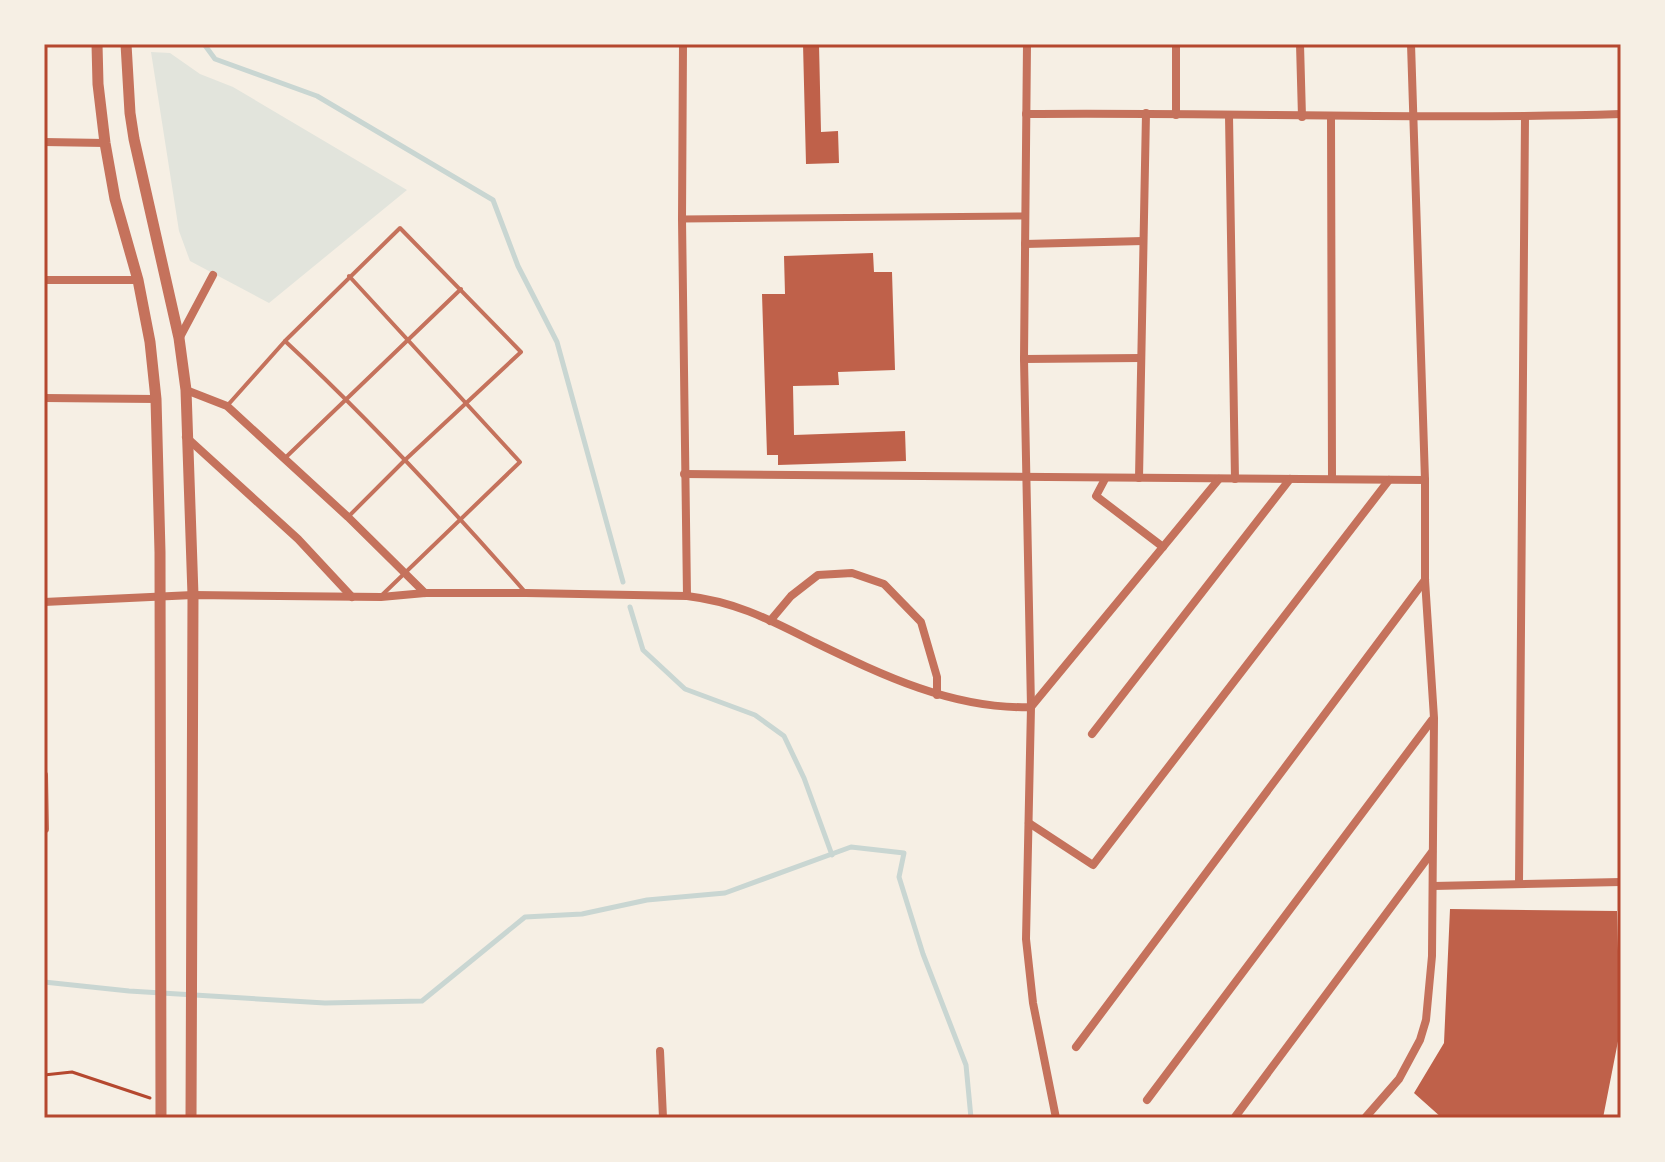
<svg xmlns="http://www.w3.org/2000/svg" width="1665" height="1162" font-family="'IBM Plex Sans',sans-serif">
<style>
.green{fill:#e2e4dc}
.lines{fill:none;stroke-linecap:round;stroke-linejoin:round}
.stream{stroke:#c9d6d2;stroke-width:5}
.building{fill:#bf614a}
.path{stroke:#b5482f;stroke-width:3}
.service{stroke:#c5725c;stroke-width:4}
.pedestrian{stroke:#c5725c;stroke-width:7}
.minor{stroke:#c5725c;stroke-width:8}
.tertiary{stroke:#c5725c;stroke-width:11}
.neatline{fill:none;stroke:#b5482f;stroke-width:3}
</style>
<rect width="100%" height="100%" fill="#f6efe4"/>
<path class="green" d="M151,52L170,53L200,74L233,87L407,190L269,303L190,261L179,231Z"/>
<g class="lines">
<g class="stream">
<path d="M204,44L215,59L317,96L493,200L518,266L557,342L623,582"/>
<path d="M630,607L643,650L685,689L755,715L784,736L804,778L832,855"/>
<path d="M44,982L129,991L325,1003L422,1001L525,917L582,914L647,900L725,893L851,847L904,853L899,877L923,954L966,1065L971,1118"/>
</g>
</g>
<g class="building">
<path d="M803,44H819L821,132L838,131L839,163L806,164Z"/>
<path d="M873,253L874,272H892L895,370L838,372L839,385L793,386L794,435L905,431L906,461L778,465V455H767L762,294H785L784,256Z"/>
<path d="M1450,909L1617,911L1620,1031L1603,1118H1442L1414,1093L1444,1043Z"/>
</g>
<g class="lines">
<path class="path" d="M44,1075L72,1072L150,1098"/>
<g class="service">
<path d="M349,276L520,462L381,596"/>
<path d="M285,341C370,420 449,505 526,593"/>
<path d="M227,406L285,341L400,228L521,352L405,460L348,517"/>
<path d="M284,459L461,289"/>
</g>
<path class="pedestrian" d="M682,219L1024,216"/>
<g class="minor">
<path d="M683,44L682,219L687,596"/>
<path d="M1027,44L1024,359L1031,707L1026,939L1033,1003L1056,1118"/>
<path d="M1176,44V115"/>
<path d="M1300,44L1302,117"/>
<path d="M1026,114C1224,112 1423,120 1621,114"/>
<path d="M1229,116L1235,479"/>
<path d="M1331,117L1332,479"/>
<path d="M44,142L105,143"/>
<path d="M1025,244L1143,241"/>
<path d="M44,280H138"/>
<path d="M180,337L213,275"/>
<path d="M1024,359L1141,358"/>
<path d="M186,390L227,406L348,517L425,593"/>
<path d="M44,398L156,399"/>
<path d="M186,437L298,539L352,597"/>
<path d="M684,474L1425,480"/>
<path d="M1139,478L1146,113"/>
<path d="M1105,479L1096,496L1163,547"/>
<path d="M44,602L193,595L381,597L425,593H526L687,596C737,602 770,620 814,642C882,675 954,710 1031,707L1219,479"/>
<path d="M770,621L791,596L818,575L852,573L884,584L921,622L937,677V695"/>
<path d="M1092,734L1290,479"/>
<path d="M44,775L45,829"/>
<path d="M1029,823L1093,865L1389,480"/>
<path d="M1519,884L1525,117"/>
<path d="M1433,886L1621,882"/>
<path d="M1076,1047L1425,580"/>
<path d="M660,1051L663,1118"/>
<path d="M1147,1100L1432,720"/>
<path d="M1235,1117L1432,852"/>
<path d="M1365,1118L1399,1079L1420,1040L1426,1020L1432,956L1434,718L1425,580V480L1411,44"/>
</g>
<g class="tertiary">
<path d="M97,44L98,84L105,143L115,199L138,280L150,342L156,399L160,552L161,1118"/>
<path d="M126,44L130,113L134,139L179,338L186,390L193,595L191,1118"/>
</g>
</g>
<rect width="1665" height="1162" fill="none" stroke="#f6efe4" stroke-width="92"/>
<rect x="46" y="46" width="1573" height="1070" class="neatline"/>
</svg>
